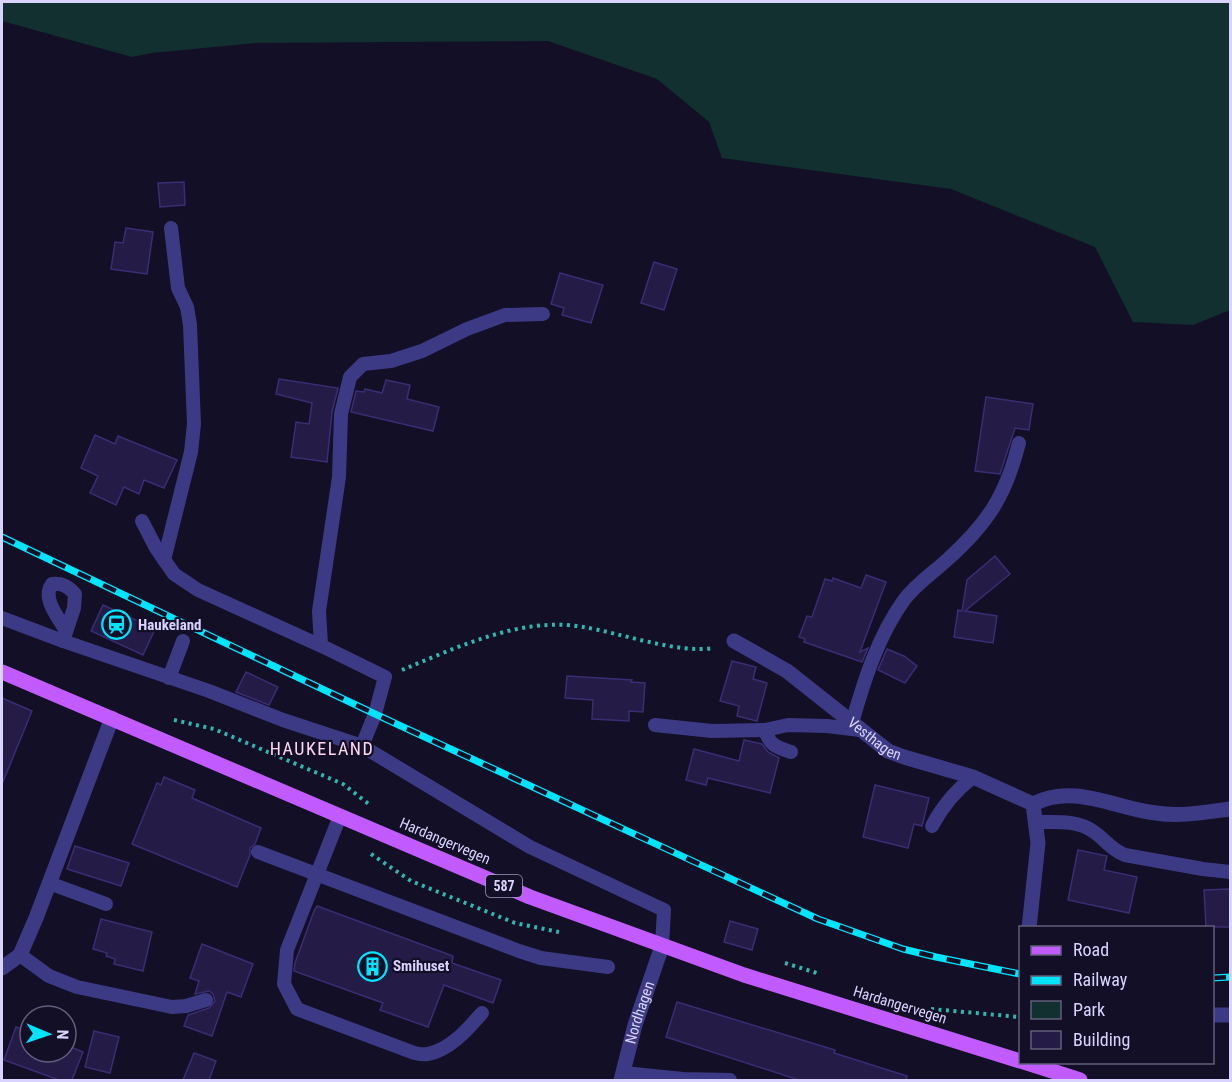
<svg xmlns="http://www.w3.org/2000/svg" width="1232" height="1082" font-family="'Roboto Condensed',sans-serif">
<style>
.green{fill:#12302f}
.building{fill:#241b47;stroke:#3b2d73;stroke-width:1.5}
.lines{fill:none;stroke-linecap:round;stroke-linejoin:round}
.path{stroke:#2fb8b0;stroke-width:4;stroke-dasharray:3 4.5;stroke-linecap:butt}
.service{stroke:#3d3a85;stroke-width:14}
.minor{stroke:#3d3a85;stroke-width:15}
.primary{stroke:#c25bff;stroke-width:15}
.rail-casing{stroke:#00e5ff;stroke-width:7}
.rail{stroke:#130f26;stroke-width:4.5;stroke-dasharray:14;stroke-linecap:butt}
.labels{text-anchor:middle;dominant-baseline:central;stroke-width:4.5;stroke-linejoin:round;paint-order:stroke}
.shield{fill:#130f26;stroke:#9e99be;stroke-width:1.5}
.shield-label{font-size:14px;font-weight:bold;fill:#d9d4ff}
.poi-label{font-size:15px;font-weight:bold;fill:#d9d4ff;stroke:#130f26;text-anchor:start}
.street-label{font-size:15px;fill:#d9d4ff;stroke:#130f26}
.quarter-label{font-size:18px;letter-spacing:1.5px;fill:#ffd6f0;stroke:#130f26}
</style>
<rect width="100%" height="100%" fill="#130f26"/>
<path class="green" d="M2,2H1230V310L1193,325L1133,322L1095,247L951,189L722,158L709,122L657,79L548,41L256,43L152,53L132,57L2,21Z"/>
<g class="building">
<path d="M184,182L185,205L160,207L158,183Z"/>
<path d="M126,228L153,232L147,274L111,269L115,242L123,243Z"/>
<path d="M654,262L677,269L664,310L641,303Z"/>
<path d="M560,273L603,285L591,323L562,315L564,308L551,304Z"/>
<path d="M279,379L338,388L332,412L327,462L291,457L296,422L309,424L312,403L276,394Z"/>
<path d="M386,380L410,385L407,399L439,407L433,431L351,412L356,391L364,392L365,389L382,393Z"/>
<path d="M986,397L1033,404L1029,430L1015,428L1000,474L975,471Z"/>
<path d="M95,435L115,444L118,436L177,460L164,488L144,480L139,494L124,487L116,505L90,493L98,476L81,468Z"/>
<path d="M995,556L1010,574L965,611L997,616L993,643L954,637L958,610L962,611L967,580Z"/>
<path d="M866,575L886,582L860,652L868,648L862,662L804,642L805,639L799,637L807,616L812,617L825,579L832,581L833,578L861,588Z"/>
<path d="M103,605L155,629L143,655L91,631Z"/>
<path d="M887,649L904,656L917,666L905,683L878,670Z"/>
<path d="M732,661L756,667L753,679L767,683L757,721L737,716L739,706L720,701Z"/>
<path d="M246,672L278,687L269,705L236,692Z"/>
<path d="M567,676L632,680L631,682L645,683L643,712L629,711V721L592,719L593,700L565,698Z"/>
<path d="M2,698L32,711L2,784Z"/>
<path d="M744,740L762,744L768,752L779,758L770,793L708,778L706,785L686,780L694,749L739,761Z"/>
<path d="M164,777L195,790L192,798L261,828L255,844L250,848V855L237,887L132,844L157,783L161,785Z"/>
<path d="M875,785L929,798L922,826L914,824L908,848L863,837Z"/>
<path d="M75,846L129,863L121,886L67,869Z"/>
<path d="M1078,850L1107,856L1104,870L1137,877L1129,913L1068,900Z"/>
<path d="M1230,889V927H1206L1204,890Z"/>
<path d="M317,906L453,956L452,963L501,980L493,1003L444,985L428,1027L380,1010L383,1003L294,971L295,963L314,911Z"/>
<path d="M101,919L152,932L143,971L114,964L115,959L106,956L107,953L93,949Z"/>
<path d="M730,921L758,929L752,950L724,942Z"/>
<path d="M202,944L253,964L241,997L227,992L212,1036L184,1026L188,1015L209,1008L215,1001L213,994L209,991L195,994L199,981L190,978Z"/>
<path d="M677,1002L835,1050L834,1053L907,1076L906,1080H799L666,1037Z"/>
<path d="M16,1027L30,1032V1052H66V1045L83,1052L72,1080H59L4,1060Z"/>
<path d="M94,1031L119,1037L110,1073L85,1067Z"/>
<path d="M194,1053L216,1061L209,1080H183Z"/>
</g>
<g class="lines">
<g class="path">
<path d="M402,670C458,647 522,616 583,627C621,633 678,654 714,648"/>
<path d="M174,720L214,729L343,784L370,805"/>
<path d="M371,854L411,881L515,923L559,932"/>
<path d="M785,963L820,974"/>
<path d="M931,1009L1020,1017"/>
</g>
<g class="service">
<path d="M142,521L156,548L174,574L198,590L328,649L385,677L375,714L362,746"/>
<path d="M164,560L191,452L194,424L190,325L187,307L178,288L171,228"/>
<path d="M2,618L63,641L209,691L283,720L362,746L530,847L664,910L662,946"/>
<path d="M63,641L74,608L75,594C68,586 62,583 52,584C41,598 59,618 66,631"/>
<path d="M321,645L319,611L339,477L341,414L350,377L363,364L391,361L422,351L467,329L505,315L543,314"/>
<path d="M169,678L183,641"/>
<path d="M852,723C864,681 878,636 904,600C916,584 933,573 948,559C988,523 1006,495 1019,443"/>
<path d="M655,725L712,731L765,730L788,725L827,726L860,730"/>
<path d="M765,730C770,746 776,747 791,752"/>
<path d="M340,816L287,950L284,984L297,1009L409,1051C414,1053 422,1055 428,1054C450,1050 468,1029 482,1013"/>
<path d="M1037,822C1056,822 1078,820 1094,832C1106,840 1110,849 1125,855L1203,869L1230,872"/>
<path d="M932,826C943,805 955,791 973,777"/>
<path d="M258,852L519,951L541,958L608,967"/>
<path d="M49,883L106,904"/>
<path d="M20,955L49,976L77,987L172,1007L186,1006L206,1000"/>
<path d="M624,1073L683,1079L730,1080"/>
</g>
<g class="minor">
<path id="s1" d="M734,641L787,671L888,751L904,757L973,777L1033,804L1038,843L1029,928"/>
<path d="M1033,804C1074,783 1114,808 1156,813C1181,817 1206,812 1230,809"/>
<path d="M2,968L20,955L36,918L112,718"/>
<path d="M1212,1015H1230"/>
<path id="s2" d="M621,1080L635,1025L662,946"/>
</g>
<g class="primary">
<path d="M2,672L530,897L744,975L1020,1061"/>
<path d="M1024,1062L1080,1080"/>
</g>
<defs>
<g id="rail">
<path d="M2,537L375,714L818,919L903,949L936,957L1020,974"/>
<path d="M1212,978L1230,977"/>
</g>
</defs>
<use href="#rail" class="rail-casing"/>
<use href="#rail" class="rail"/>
</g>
<defs>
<symbol id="station-ring" viewBox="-11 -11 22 22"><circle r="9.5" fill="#130f26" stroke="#00e5ff" stroke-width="1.5"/><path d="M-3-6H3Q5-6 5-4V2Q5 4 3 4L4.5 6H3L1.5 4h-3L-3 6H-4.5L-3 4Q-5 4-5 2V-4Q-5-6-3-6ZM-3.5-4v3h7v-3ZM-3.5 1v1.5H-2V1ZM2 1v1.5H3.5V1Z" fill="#00e5ff"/></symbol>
<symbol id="building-ring" viewBox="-11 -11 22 22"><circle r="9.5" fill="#130f26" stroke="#00e5ff" stroke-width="1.5"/><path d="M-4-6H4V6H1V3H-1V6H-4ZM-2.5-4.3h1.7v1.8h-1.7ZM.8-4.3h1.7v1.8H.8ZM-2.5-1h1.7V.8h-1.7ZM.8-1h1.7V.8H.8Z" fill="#00e5ff"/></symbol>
</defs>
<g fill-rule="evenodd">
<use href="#station-ring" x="100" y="608" width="33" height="33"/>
<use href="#building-ring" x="356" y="950" width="33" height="33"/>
</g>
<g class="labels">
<rect class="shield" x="486" y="875" width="36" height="22" rx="4.5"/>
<g class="shield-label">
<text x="504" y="886">587</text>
</g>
<g class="poi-label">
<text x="138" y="625">Haukeland</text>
<text x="393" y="966">Smihuset</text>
</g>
<g class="street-label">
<text stroke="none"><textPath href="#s1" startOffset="172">Vesthagen</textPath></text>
<text transform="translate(445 841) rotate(23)">Hardangervegen</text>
<text transform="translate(900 1005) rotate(17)">Hardangervegen</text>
<text stroke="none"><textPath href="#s2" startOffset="70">Nordhagen</textPath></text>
</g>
<g class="quarter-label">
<text x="322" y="748">HAUKELAND</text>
</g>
</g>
<rect width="1232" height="1082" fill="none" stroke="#d9d4ff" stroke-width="6"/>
<rect x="1019" y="926" width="195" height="138" fill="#130f26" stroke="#625e7d" stroke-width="1.5"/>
<rect x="1031" y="946" width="30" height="9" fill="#c25bff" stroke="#625e7d" stroke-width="1.5"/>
<text x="1073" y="956" font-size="18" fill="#d9d4ff">Road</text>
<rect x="1031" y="976" width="30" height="9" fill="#00e5ff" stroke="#625e7d" stroke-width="1.5"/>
<text x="1073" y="986" font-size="18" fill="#d9d4ff">Railway</text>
<rect x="1031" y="1001" width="30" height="18" fill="#12302f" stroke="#625e7d" stroke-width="1.5"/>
<text x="1073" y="1016" font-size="18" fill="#d9d4ff">Park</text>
<rect x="1031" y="1031" width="30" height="18" fill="#241b47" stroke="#625e7d" stroke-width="1.5"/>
<text x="1073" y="1046" font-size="18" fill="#d9d4ff">Building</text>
<g transform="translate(48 1034) rotate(92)"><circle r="28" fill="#130f26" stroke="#625e7d" stroke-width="1.5"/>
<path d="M0-4.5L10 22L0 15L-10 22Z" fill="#00e5ff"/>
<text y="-9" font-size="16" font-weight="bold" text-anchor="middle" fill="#d9d4ff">N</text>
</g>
</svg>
